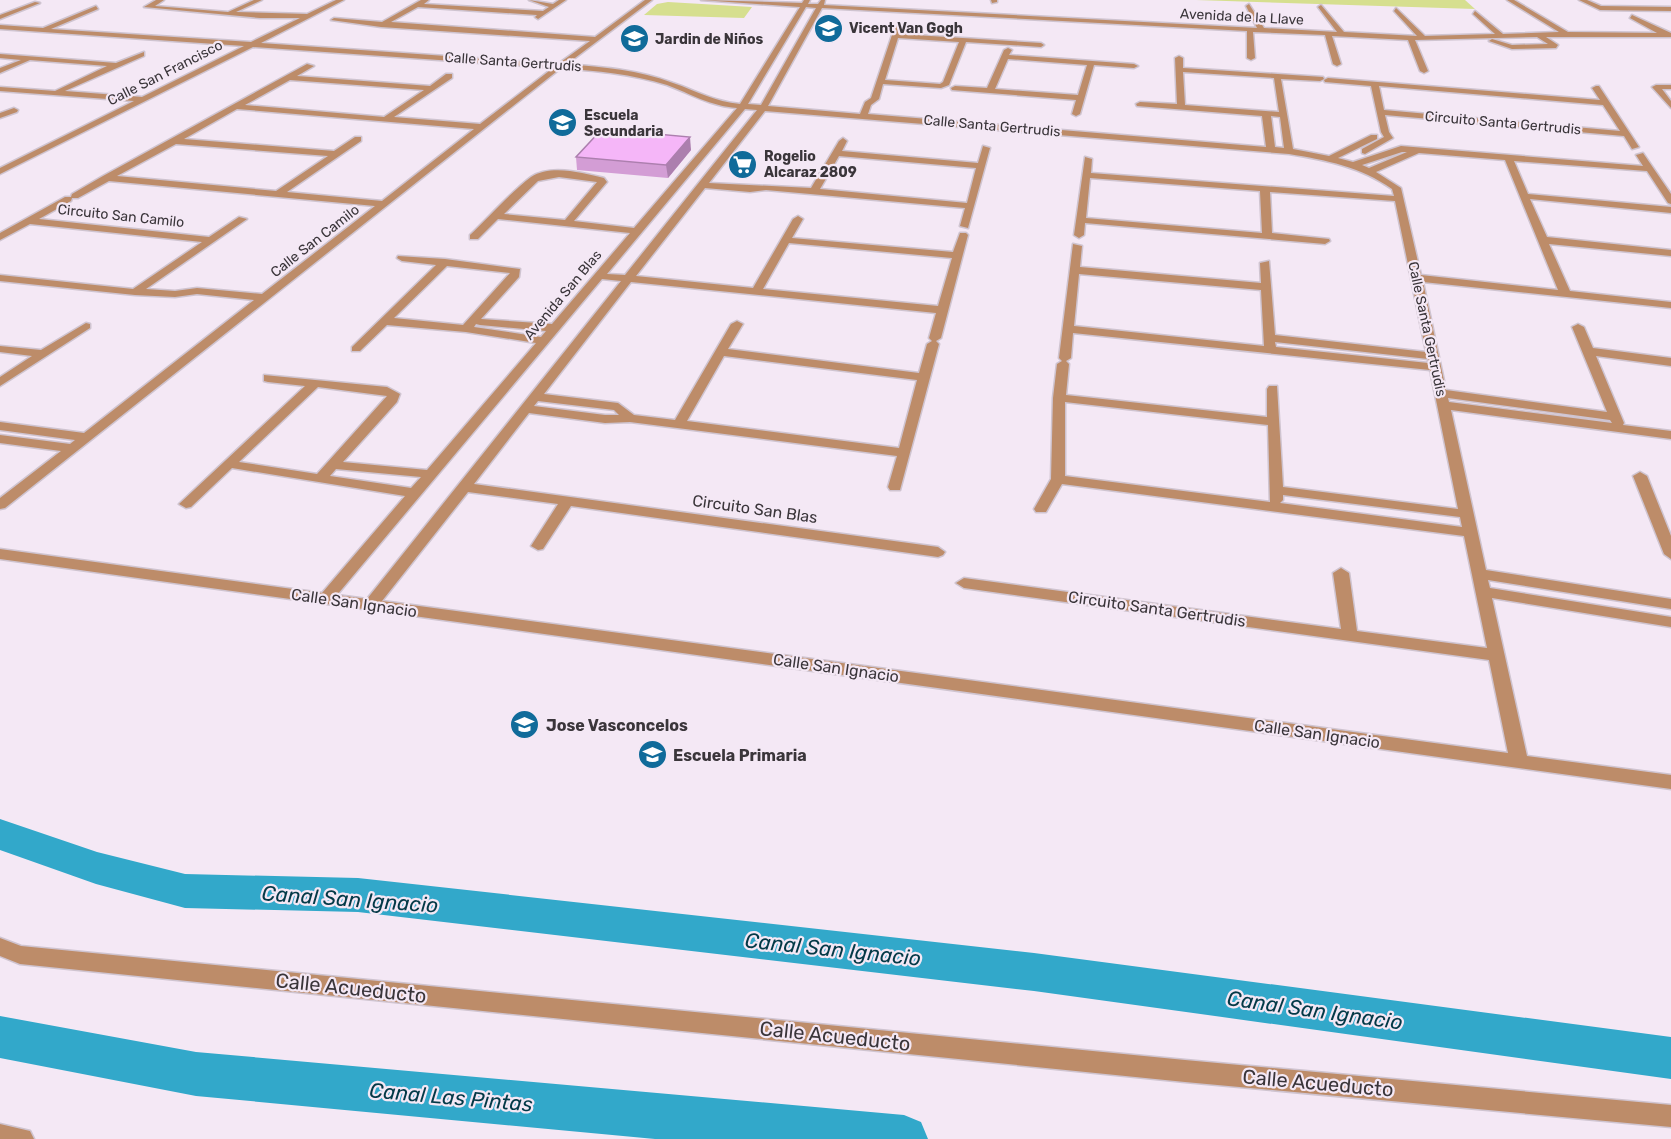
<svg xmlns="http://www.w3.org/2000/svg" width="1671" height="1139" font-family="Rubik,sans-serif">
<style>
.green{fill:#d6df8f}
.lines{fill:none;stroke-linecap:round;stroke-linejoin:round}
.canal{fill:#32a8ca;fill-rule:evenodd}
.minor-casing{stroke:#cfc4d0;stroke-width:3}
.minor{fill:#bd8c69;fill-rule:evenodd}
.wall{fill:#d39dd5}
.shaded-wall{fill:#ac7fae}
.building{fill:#f5b6f8;stroke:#ac7fae;stroke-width:1.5}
.labels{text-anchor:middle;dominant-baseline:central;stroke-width:4.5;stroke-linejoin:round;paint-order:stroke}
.far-street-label{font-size:14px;fill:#3a353a;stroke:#f4e8f5}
.far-poi-label{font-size:14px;font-weight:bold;fill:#3a353a;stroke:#f4e8f5;text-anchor:start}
.street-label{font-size:16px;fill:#3a353a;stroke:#f4e8f5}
.poi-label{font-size:16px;font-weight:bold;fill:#3a353a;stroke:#f4e8f5;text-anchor:start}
.near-street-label{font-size:20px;fill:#3a353a;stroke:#f4e8f5}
.near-water-label{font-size:21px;font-style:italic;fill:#033947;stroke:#f4e8f5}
</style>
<rect width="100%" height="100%" fill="#f4e8f5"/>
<g class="green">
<path d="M1196,0H1465L1475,9Z"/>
<path d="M668,2L752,7L744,18L644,15L657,4Z"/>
</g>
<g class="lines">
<g class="canal">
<path d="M0,819L97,852L185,874L358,878L1034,953L1671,1037V1079L1034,991L358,912L185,908L96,884L0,850Z"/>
<path d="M0,1016L196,1052L904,1115L921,1122L928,1139H655L196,1096L0,1058Z"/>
</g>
<defs>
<g id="minor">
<path d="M156,0H164L155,6L228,12L254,0H262L236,12L307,14L336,0H344L261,43L558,64L590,41L381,27L331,20L334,18L382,22L421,0H429L424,4L543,11L549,7L529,0L553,4L559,0H566L538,19L535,17L537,15L418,7L391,22L595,37L645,0H652L567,64C603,67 639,70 673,83C697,91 715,102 740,104L800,7L701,0L802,3L804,0H810L808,4H818L821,0H825L824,5L1257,28L1246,6L1249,4L1264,28L1337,32L1318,7L1321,5L1344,32L1417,36L1394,11L1396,8L1425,36L1495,34L1473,14L1475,11L1503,34L1559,32L1507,0H1514L1568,32L1657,33L1630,18L1632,15L1671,33V37H1546L1558,45L1556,48L1512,49L1489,41L1492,39L1512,45L1548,44L1537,37L1415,40L1428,71L1424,73L1420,71L1408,40L1332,36L1341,64L1337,66L1333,64L1325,35L1253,32L1255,58L1251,60L1247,58V31L822,8L768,106L860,114L865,102L871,98L895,26L898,24L901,26L899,34L1041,43L1044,45L1041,47L966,42L949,85L941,88L883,84L879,99L871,105L868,114L1266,147L1262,116L1137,106L1136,104L1140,102L1177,104L1175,58L1179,56L1183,58V68L1323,77L1324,79L1320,81L1281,79L1293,149L1329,156L1371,135H1377V139L1338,158L1353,162L1401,146L1643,166L1636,155L1643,153L1671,194V204L1668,203L1647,171L1514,161L1528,194L1671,207V213L1530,199L1547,237L1671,250V256L1549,244L1570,291L1671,302V308L1423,282L1446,390L1607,412L1572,327L1578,324L1584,327L1593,348L1671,358V366L1596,356L1624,423L1623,425L1671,431V439L1451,410L1486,570L1671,599V609L1488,580L1490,588L1671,617V627L1492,598L1527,756L1671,775V789L0,559V549L322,593L405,496L232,468L191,507L186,508L179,504L305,386L268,382L264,381V375L387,387L400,394L397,402L343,462L427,470L536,343L466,332L387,325L360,351H352V347L436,265L402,261L397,258L398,256L445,259L520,269L519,277L481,319L552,324L630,233L498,219L478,239H470V235C488,218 512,191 531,177C551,164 583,173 604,178L607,182L574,221L634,228L737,108C710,106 691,94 667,85C632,74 597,71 561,68L5,508L0,509V498L61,451L0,443V435L70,444L75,440L0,430V422L84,433L254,300L197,294L175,297L135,295L0,281V275L133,289L202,242L30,224L0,240V233L65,197H71L72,194L103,176L307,64L314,66L297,76L430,86L446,74H452V78L394,117L480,124L553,68L253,47L0,174V168L134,101L0,91V87L55,91L107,66L30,60L0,73V68L21,60L0,58V54L116,63L144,52V56L65,91L142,97L244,46L0,29V25L43,28L96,6L98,9L51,29L251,42L300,18H260L144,7ZM806,7L816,8L761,105L748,104ZM898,38L959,42L943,82L940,84L885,80ZM1183,72L1274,78L1279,112L1185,105ZM290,80L424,90L384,117L245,105ZM237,109L474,129L382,201L287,192L361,141V137H355L334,151L184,139ZM745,109L757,110L625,275L607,274ZM765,111L1289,154C1326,160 1361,167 1392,189L1394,196L1091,173L1092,159L1085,157L1074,235L1079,238L1084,235L1085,223L1325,244L1330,241L1329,239L1272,233L1270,192L1395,201L1426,352L1275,335L1269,261L1260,263L1261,283L1080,267L1082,246L1073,244L1059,358L1062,361L1057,364L1053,398L1051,479L1034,509L1036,512H1046L1062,484L1464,536L1487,648L1357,631L1349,573L1341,568L1333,573L1341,629L964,578L956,583L964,588L1489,660L1508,753L382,601L468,492L558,504L531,546L538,550L543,549L571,506L938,557L943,555L945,552L938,547L474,484L529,413L605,423L630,422L897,456L888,487L890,490H900L939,344L936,341L941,338L968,235L966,233H960L953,252L792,238L803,219L798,216L793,219L753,288L636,276L705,188L750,192L766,190L965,208L960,226L968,228L990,148L983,146L978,163L842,151L847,141L843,138L839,141L811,188L709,183ZM1271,116L1280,117L1284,148L1275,147ZM176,144L328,156L276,191L117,176ZM1402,152H1407L1369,168L1362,165ZM1419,153L1505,160L1558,290L1421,275L1401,188L1376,172ZM839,156L976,168L967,203L820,189ZM559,177L597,182L565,220L504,214L538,181ZM1090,178L1260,191L1262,233L1086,218ZM109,181L375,206L262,294L197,288L175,291L146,289L247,219L239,217L209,237L39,219L71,201L72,198H78ZM789,243L952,258L938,306L763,289ZM447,266L510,273L463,325L394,318ZM1079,274L1261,290L1264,346L1074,326ZM602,279L621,281L367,599L337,595ZM631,282L936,313L929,338L932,341L927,344L919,373L728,349L743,324L737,321L731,324L675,420L634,415L618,403L544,394ZM476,324L480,325L546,331L541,337L474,327ZM1073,333L1430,370L1458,509L1283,487L1277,386H1269L1267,389V417L1066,395L1069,364L1066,361L1071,358ZM1275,342L1428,359V363L1276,347ZM724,356L917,380L899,448L687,421ZM318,387L387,396L317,474L239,462ZM1448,398L1610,420L1612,423L1449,402ZM538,401L614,410L619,415H605L534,406ZM1065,402L1268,425L1270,502L1065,476ZM336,469L421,477L411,488L330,476ZM1283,495L1460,517L1462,527L1280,503L1283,500Z"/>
<path d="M991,0H997V2L992,3Z"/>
<path d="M1579,0H1587L1601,6L1671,7V11L1600,10Z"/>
<path d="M35,2L40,3L0,19V15Z"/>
<path d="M1008,48L1012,50L1009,55L1134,64L1138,66L1134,68L1094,65L1080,114L1076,116L1072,114L1076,100L952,90L951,88L955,86L987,88L1004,50ZM1008,59L1087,65L1078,95L995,89Z"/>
<path d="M1328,78L1600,100L1592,88L1596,86H1599L1639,147L1632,149L1624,136L1385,115L1389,132L1393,138L1365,154L1362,153V149L1384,137L1381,132L1371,86L1325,82L1324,80ZM1379,86L1603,105L1620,131L1384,110Z"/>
<path d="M1656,85H1671V89H1662L1671,101V108L1652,87Z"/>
<path d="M14,108L18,110L17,112L0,118V113Z"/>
<path d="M86,323L90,324V328L0,386V377L32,356L0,352V346L41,350Z"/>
<path d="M1640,472L1647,476L1671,536V559L1664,554L1633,476Z"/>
<path d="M0,938L21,946L1185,1060L1671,1105V1127L1185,1082L20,964L0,956Z"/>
<path d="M0,1124L30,1131L34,1139H0Z"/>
</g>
</defs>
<use href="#minor" class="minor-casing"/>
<use href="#minor" class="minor"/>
</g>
<path class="wall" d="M691,150L668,178L577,170L576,157Z"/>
<path class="shaded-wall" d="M690,137L691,150L668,178L666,165Z"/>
<path class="building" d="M602,129L690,137L666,165L576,157Z"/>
<defs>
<symbol id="school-disc" viewBox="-11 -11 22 22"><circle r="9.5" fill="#106b9a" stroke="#f4e8f5"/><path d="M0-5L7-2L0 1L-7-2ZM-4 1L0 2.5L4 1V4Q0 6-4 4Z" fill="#fff"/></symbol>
<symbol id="supermarket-disc" viewBox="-11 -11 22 22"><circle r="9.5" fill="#106b9a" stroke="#f4e8f5"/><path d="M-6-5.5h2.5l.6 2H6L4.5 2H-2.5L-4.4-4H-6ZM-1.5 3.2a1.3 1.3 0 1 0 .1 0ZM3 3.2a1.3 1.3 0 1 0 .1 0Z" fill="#fff"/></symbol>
</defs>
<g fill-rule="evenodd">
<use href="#school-disc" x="812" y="12" width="33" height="33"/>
<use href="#school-disc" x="618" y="22" width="33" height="33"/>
<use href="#school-disc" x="546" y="106" width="33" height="33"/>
<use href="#supermarket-disc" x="726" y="148" width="33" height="33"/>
<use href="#school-disc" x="508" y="708" width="33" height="33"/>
<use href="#school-disc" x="636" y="738" width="33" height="33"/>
</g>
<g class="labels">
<g class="far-street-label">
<text transform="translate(1242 17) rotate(3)">Avenida de la Llave</text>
<text transform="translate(513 62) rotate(4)">Calle Santa Gertrudis</text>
<text transform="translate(165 73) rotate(-27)">Calle San Francisco</text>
<text transform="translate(1503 123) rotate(5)">Circuito Santa Gertrudis</text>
<text transform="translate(992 126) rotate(5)">Calle Santa Gertrudis</text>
<text transform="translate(121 216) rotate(6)">Circuito San Camilo</text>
<text transform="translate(315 241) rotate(-38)">Calle San Camilo</text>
<text transform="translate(563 295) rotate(-50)">Avenida San Blas</text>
<text transform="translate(1427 329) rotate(78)">Calle Santa Gertrudis</text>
</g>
<g class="far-poi-label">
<text x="849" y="28">Vicent Van Gogh</text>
<text x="655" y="39">Jardin de Niños</text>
<text x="584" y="115">Escuela<tspan x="584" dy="16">Secundaria</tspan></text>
<text x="764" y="156">Rogelio<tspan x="764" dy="16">Alcaraz 2809</tspan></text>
</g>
<g class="street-label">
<text transform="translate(755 509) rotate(8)">Circuito San Blas</text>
<text transform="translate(354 603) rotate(8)">Calle San Ignacio</text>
<text transform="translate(1157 609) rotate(8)">Circuito Santa Gertrudis</text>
<text transform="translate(836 668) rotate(8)">Calle San Ignacio</text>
<text transform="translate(1317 734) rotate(8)">Calle San Ignacio</text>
</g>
<g class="poi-label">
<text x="546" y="725">Jose Vasconcelos</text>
<text x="673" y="755">Escuela Primaria</text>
</g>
<g class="near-street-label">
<text transform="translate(351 988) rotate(6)">Calle Acueducto</text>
<text transform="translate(835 1036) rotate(6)">Calle Acueducto</text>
<text transform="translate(1318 1083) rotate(5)">Calle Acueducto</text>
</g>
<g class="near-water-label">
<text transform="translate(350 899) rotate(4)">Canal San Ignacio</text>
<text transform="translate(833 949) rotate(6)">Canal San Ignacio</text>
<text transform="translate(1315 1010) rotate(8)">Canal San Ignacio</text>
<text transform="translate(451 1097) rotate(5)">Canal Las Pintas</text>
</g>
</g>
</svg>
